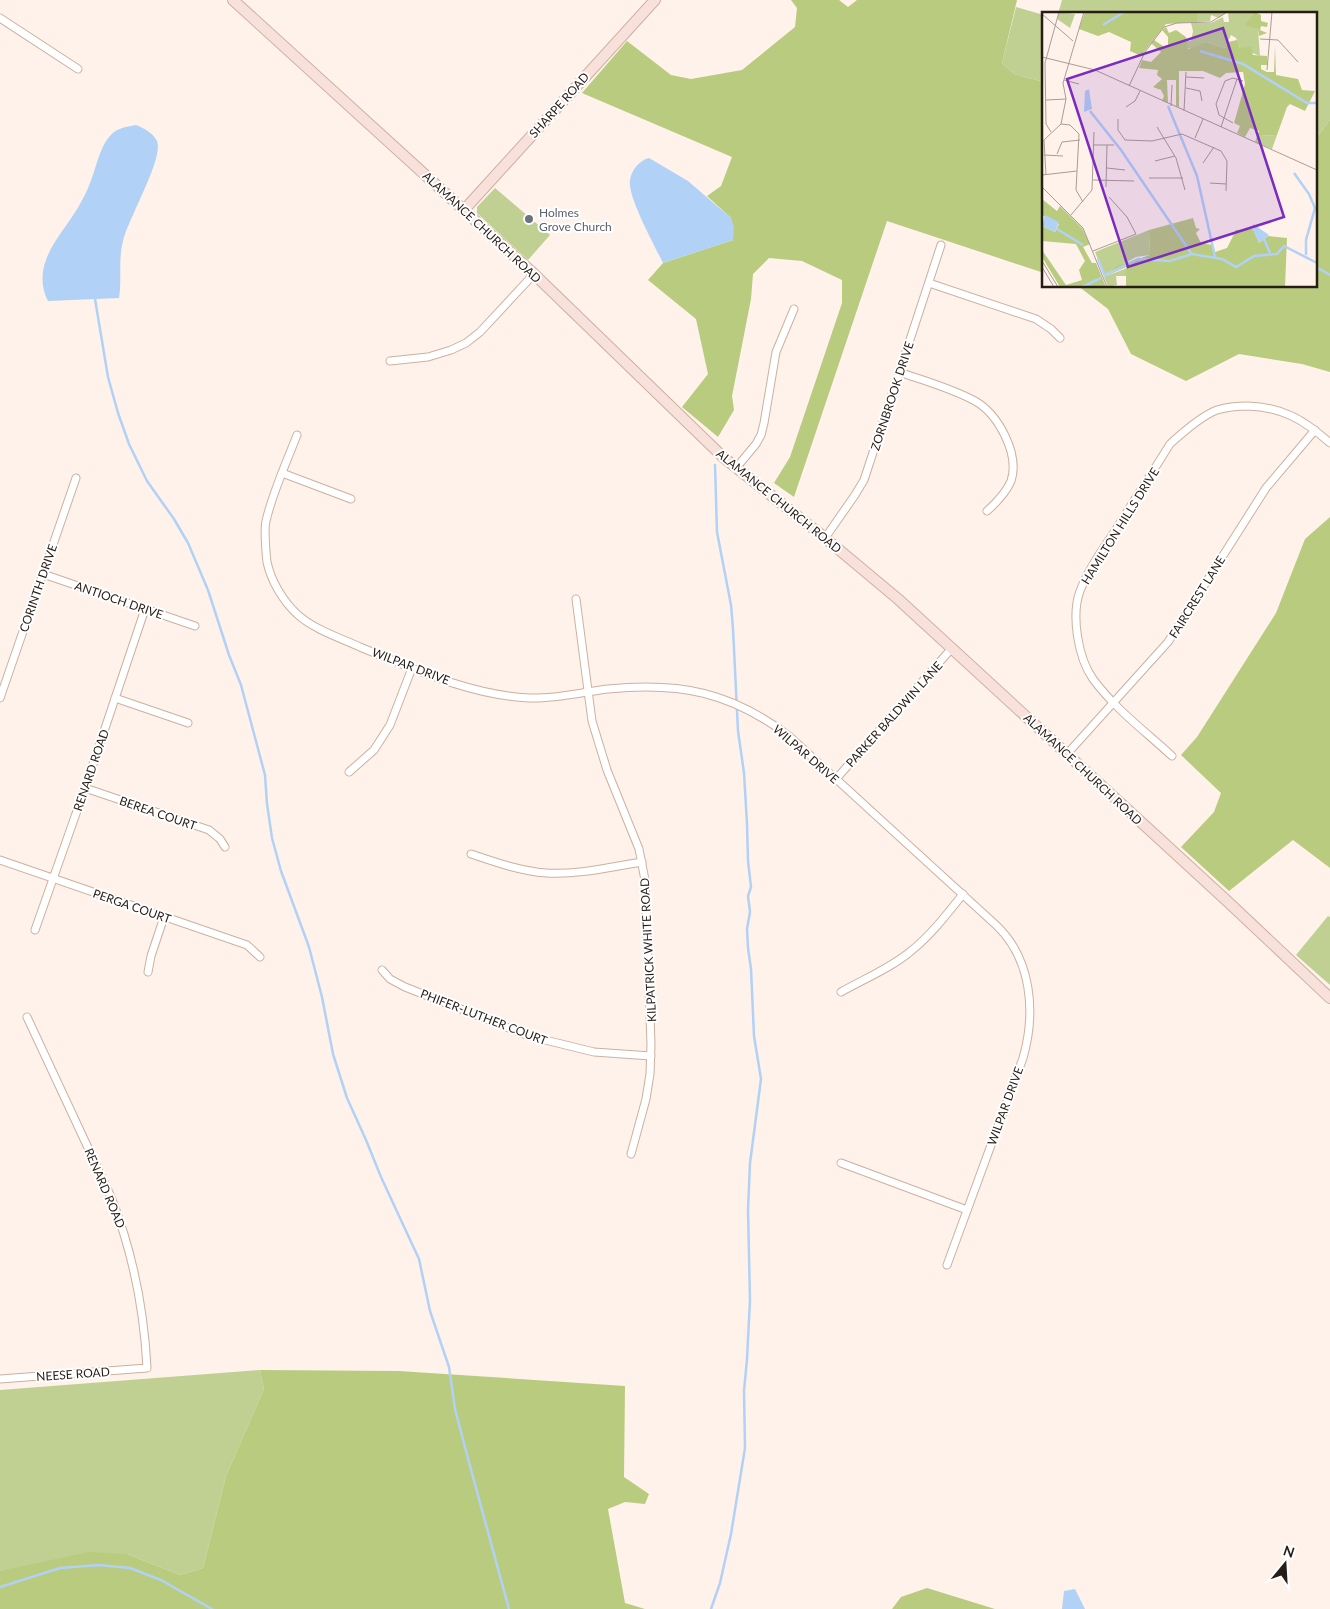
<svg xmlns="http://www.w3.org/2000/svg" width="1330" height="1609" font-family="Lato,sans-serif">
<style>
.green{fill:#c0d092}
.forest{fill:#b9cb7e}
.water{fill:#b2d1f6}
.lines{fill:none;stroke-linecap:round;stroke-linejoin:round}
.stream{stroke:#b2d1f6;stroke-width:2.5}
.street-casing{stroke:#ceb09e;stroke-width:9}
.secondary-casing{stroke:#ceb09e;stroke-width:12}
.street{stroke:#fff;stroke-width:7}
.secondary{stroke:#f8e0db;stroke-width:10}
.worship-dot{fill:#6b7280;stroke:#fff;stroke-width:2}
.labels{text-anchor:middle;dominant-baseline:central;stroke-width:4;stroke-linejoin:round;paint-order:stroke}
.street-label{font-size:12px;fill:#281d16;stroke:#fff}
.worship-label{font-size:12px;fill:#5b616d;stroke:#fff;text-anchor:start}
.inset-river{fill:none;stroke:#b2d1f6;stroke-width:2.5}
.inset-road{fill:none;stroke:#a99d96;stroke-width:1}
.view{fill:#7b2cbf;fill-opacity:0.15;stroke:#7b2cbf;stroke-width:2.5}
.inset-edge{fill:none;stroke:#281d16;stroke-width:2.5}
</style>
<rect width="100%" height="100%" fill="#fff2eb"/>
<g class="green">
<path d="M1062,0H1330V120L1316,138V14H1058Z"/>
<path d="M1016,7L1044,15V82L1014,74L1002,63Z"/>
<path d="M495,188L550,235L528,260L477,213V207Z"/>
<path d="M1328,916L1330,917V985L1296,955Z"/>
<path d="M260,1370L264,1389L226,1476L203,1568L180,1575L127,1554L0,1571V1390Z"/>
</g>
<g class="forest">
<path d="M791,0H839L848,7L857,0H1017L1002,63L1014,74L1044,82V273L887,221L794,497L774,483L790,457L842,303V280L802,261L769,258L753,274L751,299L732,396L734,410L718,437L682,407L708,374L696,319L648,280L663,263L733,240L731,218L707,196L721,186L732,157L582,93L627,41L671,75L691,79L742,70L795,27L797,8Z"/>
<path d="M1330,120V372L1302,364L1239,354L1186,381L1131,354L1108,309L1078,286H1316V138Z"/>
<path d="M1330,517V868L1293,840L1229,891L1181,847L1214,812L1221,793L1181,755L1197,737L1276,613L1305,539Z"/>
<path d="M260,1370L399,1371L625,1386L624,1477L649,1494L645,1504L625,1502L608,1509L625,1603L645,1609H0V1571L89,1552L127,1554L180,1575L203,1568L226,1476L264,1389Z"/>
<path d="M927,1588L995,1609H892L901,1597Z"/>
</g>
<g class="water">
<path d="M136,125C144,128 153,133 157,141C164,158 128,219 123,241C118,260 122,279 119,298L48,301C41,288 41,273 46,260C50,248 58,237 65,227C75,213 84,199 90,183C96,169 99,149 109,137C116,128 125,127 136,125Z"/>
<path d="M649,158L688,181L731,218L734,227L733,240L663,263C655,246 627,196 630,180C631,170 640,160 649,158Z"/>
<path d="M1075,1589L1085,1609H1062L1064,1591Z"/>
</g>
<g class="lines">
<g class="stream">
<path d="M1316,267L1330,275"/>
<path d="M97,296L95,299L108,377L118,413L129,444L147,481L174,519L188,543L208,590L229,655L241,685L265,775L267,804L272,838L281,871L309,947L322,997L333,1054L347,1098L366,1140L381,1177L419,1259L430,1311L449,1367L455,1409L467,1455L509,1609"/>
<path d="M0,1587L60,1568L99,1565L130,1568L161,1580L212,1609"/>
<path d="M711,1609L720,1583L731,1534L745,1448L744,1391L747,1359L750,1300L748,1210L750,1163L761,1079L754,1036L751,969L748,948L747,929L750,912L748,896L751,887L748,861L747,824L744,773L738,731L733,629L731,605L717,532L715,465"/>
</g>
<defs>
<g id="street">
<path d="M0,18L78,69"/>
<path d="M929,283L1036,319L1051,329L1060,338"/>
<path d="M390,361L428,357L451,350L466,343L480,332L534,274"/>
<path d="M899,372C925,381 951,388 975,401C998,414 1020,454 1011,481C1006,493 997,502 987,511"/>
<path d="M297,435C287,461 272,494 266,521C264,528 266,554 267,562C271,581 283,601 297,614C313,629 340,638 360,647C414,669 470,695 529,698C556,699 582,692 608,689C680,682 731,692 789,736L996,925C1032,959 1036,1013 1023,1058L947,1265"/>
<path d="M736,468L756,444L761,435L764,423L776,352L794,309"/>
<path d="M282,473L351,499"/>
<path d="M825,538L855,495L864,480L941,245"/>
<path d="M43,574L195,626"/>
<path d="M576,599L592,721L607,770L639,849L645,880L651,1044L650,1074L646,1099L631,1154"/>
<path d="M0,698L76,478"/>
<path d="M115,698L188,723"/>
<path d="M1067,754L1168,642L1266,488L1315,430"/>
<path d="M1172,756C1146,732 1115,709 1093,679C1078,658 1071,615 1080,591C1088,570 1102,550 1115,531C1133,502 1152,473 1170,444C1182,433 1201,416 1217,410C1227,407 1237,406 1248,406C1283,407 1304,420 1330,443"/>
<path d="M349,772L374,750L390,725L412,668"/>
<path d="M836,779L952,648"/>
<path d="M85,788L209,830L220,839L225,847"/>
<path d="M471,854C495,862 520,871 546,873C578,875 610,867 642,862"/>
<path d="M0,860L247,945L260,957"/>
<path d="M35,930L85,788L145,609"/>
<path d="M382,970L390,979L405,987L529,1036L594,1052L651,1056"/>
<path d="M148,972L151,956L164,917"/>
<path d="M841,992C864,979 891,968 911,951C931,935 947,914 963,894"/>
<path d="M841,1163L967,1210"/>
<path d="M0,1379L147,1368C144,1308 133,1253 111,1197L27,1017"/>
</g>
<g id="secondary">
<path d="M233,0L534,274L723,457L825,538L898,599L1226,900L1330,998"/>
<path d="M464,210L655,0"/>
</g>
</defs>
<use href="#street" class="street-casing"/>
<use href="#secondary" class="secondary-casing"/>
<use href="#street" class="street"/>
<use href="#secondary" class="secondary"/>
</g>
<circle class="worship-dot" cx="529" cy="219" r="5"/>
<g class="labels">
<g class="street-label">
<text transform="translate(559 105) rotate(-48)">SHARPE ROAD</text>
<text transform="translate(482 227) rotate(43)">ALAMANCE CHURCH ROAD</text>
<text transform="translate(892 396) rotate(-72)">ZORNBROOK DRIVE</text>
<text transform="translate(779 501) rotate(39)">ALAMANCE CHURCH ROAD</text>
<text transform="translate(1120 526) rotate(-58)">HAMILTON HILLS DRIVE</text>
<text transform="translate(38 588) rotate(-71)">CORINTH DRIVE</text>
<text transform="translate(1197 597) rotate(-58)">FAIRCREST LANE</text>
<text transform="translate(119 600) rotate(19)">ANTIOCH DRIVE</text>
<text transform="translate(411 666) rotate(21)">WILPAR DRIVE</text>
<text transform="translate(894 714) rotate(-48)">PARKER BALDWIN LANE</text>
<text transform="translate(806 754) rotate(41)">WILPAR DRIVE</text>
<text transform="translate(1083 769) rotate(43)">ALAMANCE CHURCH ROAD</text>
<text transform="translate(91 770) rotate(-71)">RENARD ROAD</text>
<text transform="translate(158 813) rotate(19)">BEREA COURT</text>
<text transform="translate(132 906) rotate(19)">PERGA COURT</text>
<text transform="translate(648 950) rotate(-93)">KILPATRICK WHITE ROAD</text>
<text transform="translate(484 1017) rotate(21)">PHIFER-LUTHER COURT</text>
<text transform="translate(1005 1106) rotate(-70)">WILPAR DRIVE</text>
<text transform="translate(105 1188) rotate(67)">RENARD ROAD</text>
<text transform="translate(73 1374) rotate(-4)">NEESE ROAD</text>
</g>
<g class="worship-label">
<text x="539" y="212">Holmes<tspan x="539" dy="14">Grove Church</tspan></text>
</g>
</g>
<g transform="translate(1042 12)">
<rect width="275" height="275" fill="#fff2eb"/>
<path d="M17,0L33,2L28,16L15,7ZM155,0H182L183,2L177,6L169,3L168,9L155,10ZM186,0H213L208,12L216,17L218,44L198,36L194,26L189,23L183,36L165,30L154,37L145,36L144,29H149L151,19L149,11H169L181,5L182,10H187ZM235,123L230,137L213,130L215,124ZM107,218L108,243L94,245L62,263L53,240ZM85,256V264H74L75,273L66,275L62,265Z" fill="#c0d092"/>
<path d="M43,0H155V10L124,12L99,44L88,39L89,30L67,20L56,24L37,17ZM213,0L219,3V9L226,11L225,15L219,14L218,18L225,21L217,24L216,17L203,13ZM124,15L127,21L134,18L144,25L146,37L165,30L183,36L186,30L195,28L198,36L209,35L211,43L225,44V53H219V57L225,60H232L233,34L234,63L256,67L260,78L273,79L263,99L248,92L245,95L235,123L215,124L217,119L208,116L203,125L195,121L198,114L192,111L203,72L201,60L184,61L178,66L161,59H137V95L134,94V68H125L126,91L120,89L122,84L119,78L111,75L120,67L115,63L116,58L97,56L100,48L109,50L119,40L109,31L112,28L124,36L126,33V25L120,18ZM0,187L15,199L18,194L40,216L48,232L41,235L50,251H54L64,275H18L0,245V238L24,273L40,268L37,258L43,249L34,232L0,229V214L13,220L17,212L0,203ZM151,206L154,216L158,217L154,221L159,231L171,233L173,240L185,236L194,218L211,217L217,231L226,224L245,226L243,275H84V255L62,265L75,254L108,243L107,218Z" fill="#b9cb7e"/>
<path d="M47,77L50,97L42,100L43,79ZM3,203L17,210L13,220L0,214ZM211,212L227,223L217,231L211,217Z" fill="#b2d1f6"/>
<path class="inset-river" d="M61,13L82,0M158,39L201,52L265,91H275M126,94L155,164L173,245M48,99L79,138L149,241M252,161L267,182L273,196L264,228V243M15,217L41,233M222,227L228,241M56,247L63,264M62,264L96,247L128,249L150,242L180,247L194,255L212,244L235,242L242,234L275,251M40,275L59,266"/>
<path class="inset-road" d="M233,0H257M0,2L31,29M218,27L236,28L256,50M0,45L53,58L275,158M225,58L230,0M144,65L162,66M22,68L37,72M87,74L103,40L122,15L135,11L169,10L185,0M144,76L158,79L160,89M4,88L24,87M129,94L130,73M84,95L93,89L98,79M142,99L144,60M76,107V118L83,128L110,129L140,122L179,139L185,149L184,179M191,111L177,103L174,92L183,69L191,66L201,69M19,112L24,87L21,71L42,0M19,112L28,113L37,122L34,178L41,190M115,115L134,146L143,178M179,115L195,67M9,120L4,112L3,51L17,0M153,126L161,107M52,133H72M15,142L20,130L38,128M2,143L21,144M113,149L133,144M161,151L172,135M65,156L83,158M0,163L35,159M4,163L2,128L19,112M107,166H141M51,168L92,169M168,171L184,172M0,175L41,216L65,275M64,175L65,133M29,203L50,178L52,120M51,239L94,222L85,205L67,185M0,249L16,275M0,255L12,275"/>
<path class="view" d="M181,16L242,205L86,255L25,67Z"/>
<rect width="275" height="275" class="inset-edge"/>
</g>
<g transform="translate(1285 1564) rotate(18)" stroke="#ffffff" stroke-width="4" paint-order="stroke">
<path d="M0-4L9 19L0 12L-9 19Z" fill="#281d16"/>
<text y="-8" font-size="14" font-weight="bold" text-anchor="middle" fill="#281d16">N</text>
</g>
</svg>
